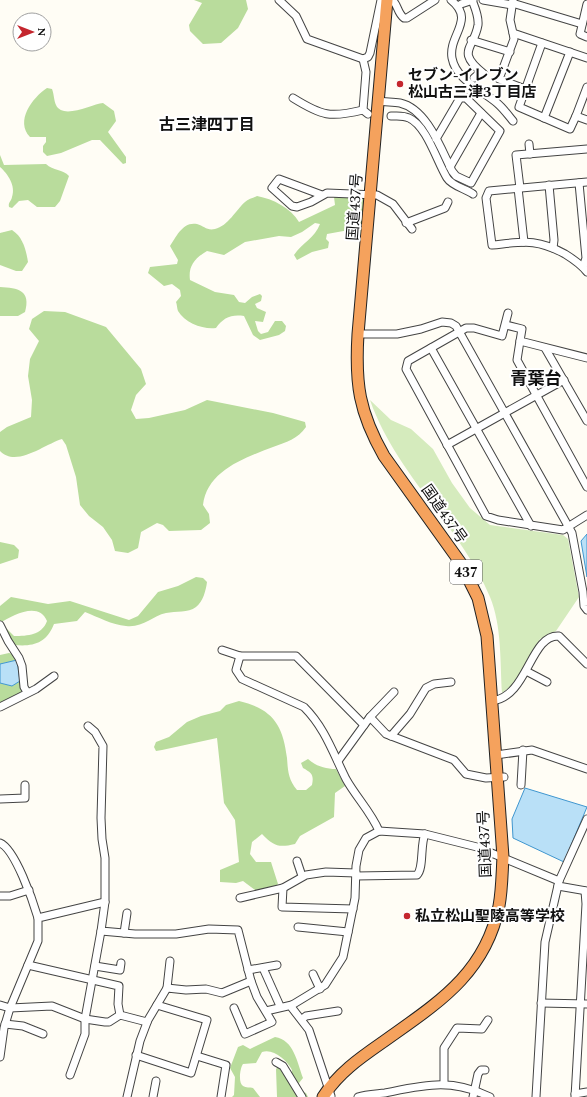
<svg xmlns="http://www.w3.org/2000/svg" width="587" height="1097" font-family="Spectral,'Noto Sans JP',serif">
<style>
.green{fill:#d5ebbd}
.forest{fill:#b9dc9c}
.water{fill:#b9e0f7;stroke:#3f96cf}
.lines{fill:none;stroke-linecap:round;stroke-linejoin:round}
.minor-casing{stroke:#444;stroke-width:9}
.highway-casing{stroke:#222;stroke-width:13}
.minor{stroke:#fff;stroke-width:7}
.highway{stroke:#f5a25d;stroke-width:11}
.poi-dot{fill:#c4262e;stroke:#fff;stroke-width:1.5}
.labels{text-anchor:middle;dominant-baseline:central;stroke-width:4;stroke-linejoin:round;paint-order:stroke}
.shield{fill:#fff;stroke:#585858;stroke-width:1}
.shield-label{font-size:14px;font-weight:bold;fill:#111}
.poi-label{font-size:15px;font-weight:bold;fill:#111;stroke:#fff;text-anchor:start}
.street-label{font-size:15px;fill:#111;stroke:#fff}
.neighbourhood-label{font-size:16px;font-weight:bold;fill:#111;stroke:#fff}
.quarter-label{font-size:17px;font-weight:bold;fill:#111;stroke:#fff}
</style>
<rect width="100%" height="100%" fill="#fffdf5"/>
<path class="green" d="M370,400L391,420L411,429L433,449L452,483L470,508L490,525L563,535L568,539L579,597L556,631L540,639L514,684L502,693C500,662 502,626 490,597C460,526 396,474 370,400Z"/>
<g class="forest">
<path d="M194,0H246L248,9L238,28L221,43L203,44L190,31L189,25L202,3Z"/>
<path d="M47,88L52,89C54,94 54,101 56,105C63,120 92,104 103,103L114,111L116,121L108,132L126,157V163L123,164L100,140H92L61,153L47,156L43,152V146L46,142V137H30C15,121 32,98 47,88Z"/>
<path d="M0,155L4,165L46,164C53,171 63,169 69,176L60,201L55,207H37L28,200L19,201L12,208L9,207C8,202 11,202 12,197C16,186 8,174 0,167Z"/>
<path d="M257,196C273,199 291,208 299,222L335,205L334,197L363,198L365,204L363,239L354,241L349,230L327,234L326,239L329,242L328,248L312,252L297,260L294,255C302,243 315,238 320,224L315,223L302,232L291,237L279,236L245,242L224,255L207,251C195,258 188,266 190,280L215,292L234,295L239,302L245,303L252,297L260,294L262,296L261,301L255,304L257,308L266,312L263,322L255,321L258,331L261,334L268,332L275,321H282L286,326L285,331L279,335L260,340L253,335L244,316C231,314 223,318 216,328C204,330 185,323 178,311C177,309 177,304 176,302L181,296L180,290L172,284L164,286L148,273L150,267L177,264L178,260L170,246C176,237 183,221 197,224C204,226 207,231 215,229C228,226 236,210 245,202C248,199 253,198 257,196Z"/>
<path d="M12,230C23,237 26,250 28,262L22,271H16L0,265V233Z"/>
<path d="M0,287C18,288 31,290 25,312L18,316H0Z"/>
<path d="M44,311L65,312L106,327L141,369L146,384L136,395L131,410L136,419L149,418L185,410L207,400L273,413L305,422L306,427C298,439 286,442 273,447C244,458 207,471 203,505L209,514L210,523L201,530L169,531L163,525L157,523L141,532L138,548L128,553L115,551L112,540L103,527L89,516L80,505L76,477L66,445L62,439C45,444 16,468 0,451V432L7,427L31,417L32,400L28,376L30,359L39,341L29,329L32,319Z"/>
<path d="M0,542L14,545L19,550L18,558L0,564Z"/>
<path d="M196,577L203,578L207,582C206,590 203,602 196,607C188,613 176,611 166,613C152,616 143,628 126,626C112,625 98,617 85,612L77,621L54,624C45,647 28,647 6,644L1,637V630L7,629L14,636C28,636 42,635 47,621C39,601 13,615 0,623V606L11,597L48,604L70,601L129,620L138,616L158,592L178,586Z"/>
<path d="M9,653L13,654L17,660L0,664V655Z"/>
<path d="M20,681L22,696L0,707V683L12,686Z"/>
<path d="M239,701C273,709 283,725 287,758C288,771 288,779 297,790H306L312,785C314,775 312,773 303,768L301,763L308,759C316,766 325,769 336,769L345,786L335,793L334,817L300,836L295,844C278,848 274,846 262,834L252,842L250,854L256,862H271L278,884L273,888L255,890L243,881L236,883L220,882V870L239,862L235,820L224,803L217,738L162,750L156,751L154,747L156,742L169,737L187,722L201,716L220,711L226,705Z"/>
<path d="M275,1037C294,1040 297,1062 303,1078L299,1083L301,1091L306,1093L308,1097H277L276,1069L278,1067L282,1069L286,1078L291,1076L292,1070C287,1060 273,1048 262,1052L256,1063L243,1064C240,1068 238,1083 243,1086C246,1088 250,1087 253,1088L260,1097H232L234,1095L235,1077L230,1068L238,1047L243,1045L250,1049Z"/>
</g>
<g class="water">
<path d="M587,534V577L581,541Z"/>
<path d="M17,660L20,681L12,686L0,683V664Z"/>
<path d="M525,788L587,807L564,862L513,838L512,819Z"/>
</g>
<g class="lines">
<defs>
<g id="minor">
<path d="M279,0L296,16L307,39L363,59"/>
<path d="M392,0C398,4 397,13 404,18H407L435,0"/>
<path d="M451,0C476,20 448,35 452,58C456,80 482,90 497,103C503,108 508,115 513,121"/>
<path d="M472,0C475,8 479,16 478,25C474,49 455,51 484,74"/>
<path d="M483,0L512,5"/>
<path d="M513,0L510,20L513,33L587,58"/>
<path d="M512,3L582,24"/>
<path d="M461,4L473,0"/>
<path d="M587,4L580,34L587,37"/>
<path d="M513,33L514,39L499,79L525,89"/>
<path d="M471,40L510,52"/>
<path d="M542,43L519,107L570,129L576,116"/>
<path d="M474,78L481,72"/>
<path d="M587,87L576,116L587,120"/>
<path d="M293,98C322,116 330,118 363,110"/>
<path d="M378,101C385,102 393,102 400,103C427,109 441,149 452,171L456,176L471,183L500,131L466,98H460L436,139"/>
<path d="M368,114L363,110L366,72L363,59L368,57L370,53L381,0"/>
<path d="M391,116C397,116 403,115 409,118C427,126 437,162 447,178C452,186 466,189 473,194"/>
<path d="M544,118L570,52"/>
<path d="M529,144L530,154"/>
<path d="M450,167L481,113"/>
<path d="M587,182L489,191L486,198L492,245C523,242 536,238 565,254C573,259 581,264 587,272"/>
<path d="M579,183L586,258L583,267"/>
<path d="M549,185L554,240L553,248"/>
<path d="M518,188L524,242"/>
<path d="M520,188L516,155L587,149"/>
<path d="M322,195L279,179L272,188L292,206L297,207L311,202L327,193L377,195L393,204L412,229"/>
<path d="M406,223L445,208L448,202"/>
<path d="M508,313L502,336L474,328H466L408,361L406,369L486,516L498,520L563,530L587,515"/>
<path d="M506,325L522,329L520,341L587,358"/>
<path d="M358,334H397L421,329L442,322L451,323L456,326L572,533L583,592L584,606L587,610"/>
<path d="M520,341L517,360L587,487"/>
<path d="M431,348L531,526"/>
<path d="M545,348L587,421"/>
<path d="M447,445L564,380"/>
<path d="M0,625L8,641L19,658L22,666L24,687L27,692"/>
<path d="M222,650L240,656L236,670L242,679L304,707C325,728 333,753 346,779C356,797 371,812 379,831"/>
<path d="M240,656H296L364,725"/>
<path d="M526,671L547,682"/>
<path d="M492,701C528,697 530,634 559,636L587,664"/>
<path d="M0,707L36,689L54,676"/>
<path d="M370,717L394,692"/>
<path d="M88,726L95,732L103,746L101,818L102,839L105,858V902L101,931L135,934H176L209,929L238,930L251,981L257,997L272,1022L245,1034L234,1008"/>
<path d="M391,736L410,714L426,688L434,684L451,682"/>
<path d="M496,755L532,750L587,769"/>
<path d="M338,761L370,717L386,734L454,760L466,774L486,778L504,777"/>
<path d="M521,785L523,750"/>
<path d="M0,799L25,798V785"/>
<path d="M0,843C15,849 33,901 38,918"/>
<path d="M297,861L302,876"/>
<path d="M356,876L417,875C424,868 420,845 425,834"/>
<path d="M558,886L587,891"/>
<path d="M283,888L282,907L353,909"/>
<path d="M0,896H10L29,890"/>
<path d="M240,898L283,888L306,875L326,872L356,873"/>
<path d="M298,927L348,932"/>
<path d="M124,933L127,913"/>
<path d="M28,965L119,986L118,1004L120,1015L147,1022"/>
<path d="M95,966L120,970L121,963"/>
<path d="M263,968L280,1006"/>
<path d="M248,970L277,965"/>
<path d="M313,974L320,989"/>
<path d="M167,988L170,961"/>
<path d="M541,1003L587,1004"/>
<path d="M0,1005L10,1008L52,1006L85,1019L105,1022H109L120,1015"/>
<path d="M266,1011L292,1005"/>
<path d="M302,1019L306,1016L338,1011"/>
<path d="M5,1024L23,1026L43,1034"/>
<path d="M136,1055L191,1073L207,1020L157,1005"/>
<path d="M197,1056L226,1065L221,1097"/>
<path d="M0,1057L4,1028L10,1008L38,941V918L105,902"/>
<path d="M276,1062L283,1066L302,1097"/>
<path d="M70,1075L85,1034V1019L101,931"/>
<path d="M444,1084V1048L457,1028L482,1029L488,1020"/>
<path d="M575,1094L587,1092"/>
<path d="M331,1096L309,1030L292,1008V1005L325,985L343,957L355,898L356,866L359,850L366,838L379,831L425,834L477,847L559,881"/>
<path d="M127,1097L140,1041L148,1020L167,988L186,990L206,989L222,993L251,981"/>
<path d="M153,1097L156,1081"/>
<path d="M358,1097C366,1094 376,1094 385,1093C425,1085 451,1078 490,1097"/>
<path d="M473,1097L478,1074L481,1070H485"/>
<path d="M536,1097L545,942L559,881L587,819"/>
<path d="M575,1097L586,904L585,891"/>
</g>
<path id="highway" d="M323,1097C338,1073 360,1058 383,1042C436,1004 485,975 499,906C502,890 502,873 503,857L487,636L478,598L460,562L384,456C359,412 355,384 358,334L387,0"/>
</defs>
<use href="#minor" class="minor-casing"/>
<use href="#highway" class="highway-casing"/>
<use href="#minor" class="minor"/>
<use href="#highway" class="highway"/>
</g>
<g class="poi-dot">
<circle cx="400" cy="84" r="4"/>
<circle cx="407" cy="916" r="4"/>
</g>
<g class="labels">
<rect class="shield" x="450" y="560" width="32" height="24" rx="3"/>
<g class="shield-label">
<text x="466" y="572">437</text>
</g>
<g class="poi-label">
<text x="408" y="75">セブン-イレブン<tspan x="408" dy="17">松山古三津3丁目店</tspan></text>
<text x="415" y="916">私立松山聖陵高等学校</text>
</g>
<g class="street-label">
<text transform="translate(355 207) rotate(-86)">国道437号</text>
<text transform="translate(444 514) rotate(55)">国道437号</text>
<text transform="translate(485 844) rotate(-92)">国道437号</text>
</g>
<g class="neighbourhood-label">
<text x="207" y="125">古三津四丁目</text>
</g>
<g class="quarter-label">
<text x="536" y="379">青葉台</text>
</g>
</g>
<g transform="translate(32 32) rotate(90)"><circle r="19" fill="#ffffff" stroke="#a0a0a0"/>
<path d="M0-3L7 15L0 10L-7 15Z" fill="#c4262e"/>
<text y="-6" font-size="11" font-weight="bold" text-anchor="middle" fill="#111111">N</text>
</g>
</svg>
